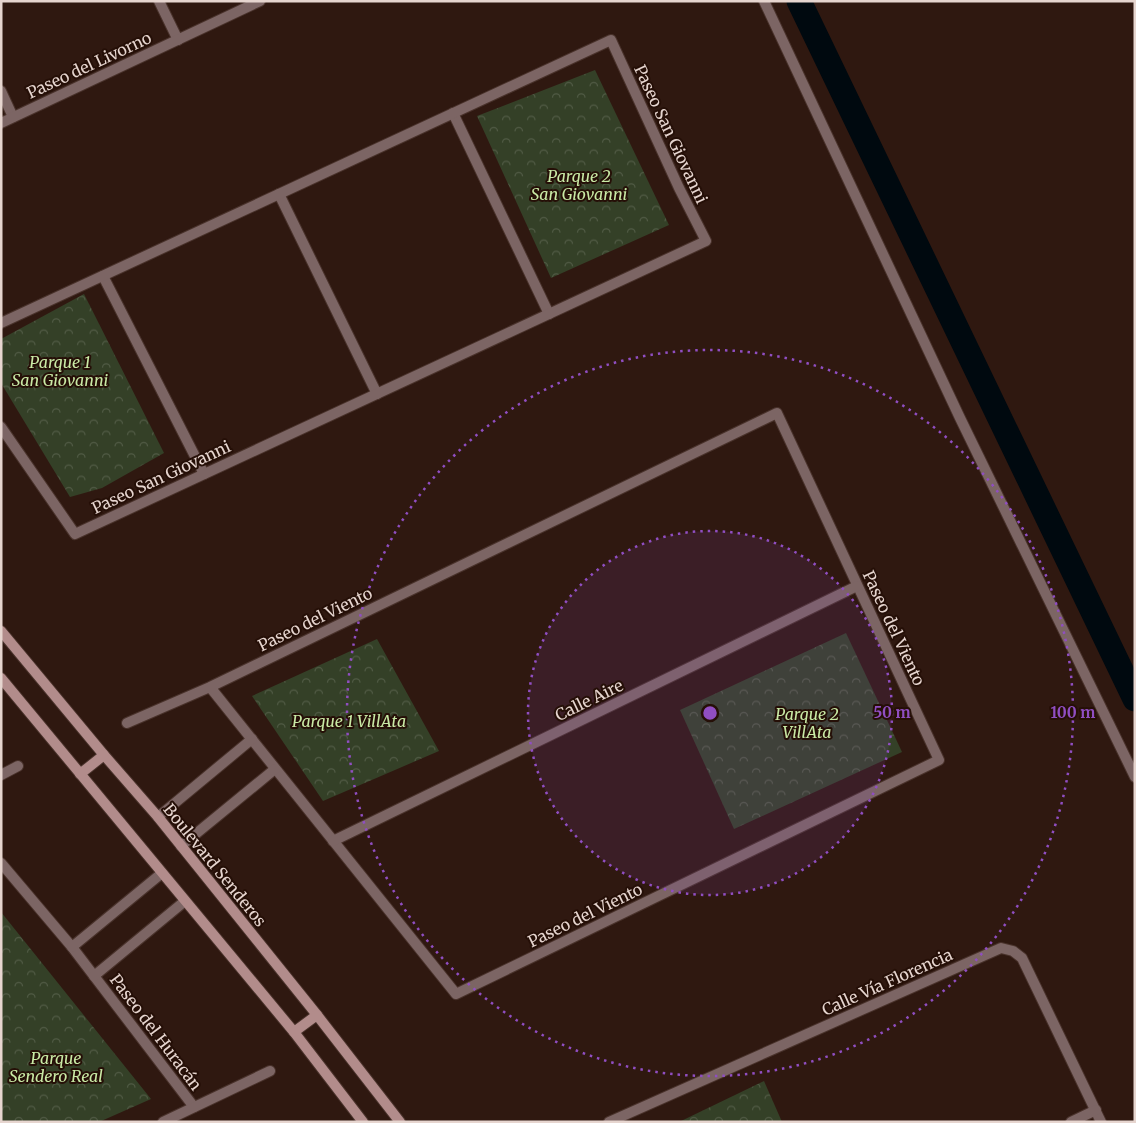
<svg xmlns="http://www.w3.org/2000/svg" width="1136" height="1123" font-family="Merriweather,serif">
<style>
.park{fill:url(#park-crowns)}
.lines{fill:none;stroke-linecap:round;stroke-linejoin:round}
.canal{stroke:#00090f;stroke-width:25}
.street-casing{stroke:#49322b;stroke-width:12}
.secondary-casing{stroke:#49322b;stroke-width:12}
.street{stroke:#7c6564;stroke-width:10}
.secondary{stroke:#b28c8b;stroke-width:10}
.ring{fill:none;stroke:#904ec2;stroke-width:2.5;stroke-dasharray:2.5 5}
.labels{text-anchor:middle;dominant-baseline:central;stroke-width:4;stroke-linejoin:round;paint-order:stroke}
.street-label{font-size:16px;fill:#e6d5cf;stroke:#250f07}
.park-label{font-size:16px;font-style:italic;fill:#c9eaa5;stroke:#250f07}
.centre{fill:#904ec2;stroke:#250f07;stroke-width:2.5}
.ring-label{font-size:15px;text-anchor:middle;font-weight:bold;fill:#904ec2;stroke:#250f07;stroke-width:4;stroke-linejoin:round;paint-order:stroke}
</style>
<defs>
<pattern id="park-crowns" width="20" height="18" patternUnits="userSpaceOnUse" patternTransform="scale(1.25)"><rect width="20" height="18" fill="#344027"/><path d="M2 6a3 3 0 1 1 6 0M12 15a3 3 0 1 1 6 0" fill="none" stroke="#515b45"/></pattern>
</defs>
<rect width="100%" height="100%" fill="#2f1810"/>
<g class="park">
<path d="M595,70L669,225L551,278L477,116Z"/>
<path d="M84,294L164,453L102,488L70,497L1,383V339Z"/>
<path d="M846,633L902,752L734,829L680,710Z"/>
<path d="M377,639L439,751L323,801L252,696Z"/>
<path d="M1,912L151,1099L99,1122H1Z"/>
<path d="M764,1081L782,1122H679Z"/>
</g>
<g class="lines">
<path class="canal" d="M799,1L1135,699"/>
<defs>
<g id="street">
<path d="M159,1L178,40"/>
<path d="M764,1L960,418L1135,777"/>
<path d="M1,91L13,117"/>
<path d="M453,113L549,314"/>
<path d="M1,123L260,1"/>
<path d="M279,194L377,394"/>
<path d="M103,276L204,474"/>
<path d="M1,323L611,40L679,188L706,241L75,534L1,427"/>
<path d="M127,723L210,687L777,413L939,760L456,994L210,687"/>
<path d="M1,775L18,766"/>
<path d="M158,817L252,739"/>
<path d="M333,841L857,586"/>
<path d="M181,846L275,769"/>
<path d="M1,863L72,947L194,1107"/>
<path d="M72,947L162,873"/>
<path d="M94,976L185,901"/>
<path d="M163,1122L270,1071"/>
<path d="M609,1122L1001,948L1013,951L1022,958L1101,1122"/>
<path d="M1071,1122L1096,1110"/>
</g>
<g id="secondary">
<path d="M1,631L104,755L158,817L317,1015L400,1122"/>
<path d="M1,678L294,1032L363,1122"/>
<path d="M80,774L104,755"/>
<path d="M294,1032L317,1015"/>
</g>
</defs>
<use href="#street" class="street-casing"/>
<use href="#secondary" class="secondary-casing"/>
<use href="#street" class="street"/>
<use href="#secondary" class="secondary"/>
</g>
<circle cx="710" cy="713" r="182" fill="#904ec2" fill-opacity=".12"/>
<g class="ring">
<circle cx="710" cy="713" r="182"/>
<circle cx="710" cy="713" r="363"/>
</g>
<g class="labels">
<g class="street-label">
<text transform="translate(89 65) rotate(-25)">Paseo del Livorno</text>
<text transform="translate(671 134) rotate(65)">Paseo San Giovanni</text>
<text transform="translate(161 477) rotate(-25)">Paseo San Giovanni</text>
<text transform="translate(315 619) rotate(-26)">Paseo del Viento</text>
<text transform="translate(894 628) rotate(65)">Paseo del Viento</text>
<text transform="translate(589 700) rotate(-26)">Calle Aire</text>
<text transform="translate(215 865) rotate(51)">Boulevard Senderos</text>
<text transform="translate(585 915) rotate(-26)">Paseo del Viento</text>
<text transform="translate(887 982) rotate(-24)">Calle Vía Florencia</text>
<text transform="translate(156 1032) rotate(53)">Paseo del Huracán</text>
</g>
<g class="park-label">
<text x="579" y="176">Parque 2<tspan x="579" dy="18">San Giovanni</tspan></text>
<text x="60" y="362">Parque 1<tspan x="60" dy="18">San Giovanni</tspan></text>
<text x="807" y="714">Parque 2<tspan x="807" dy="18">VillAta</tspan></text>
<text x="349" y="721">Parque 1 VillAta</text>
<text x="56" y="1058">Parque<tspan x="56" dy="18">Sendero Real</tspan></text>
</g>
</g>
<circle cx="710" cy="713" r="8" class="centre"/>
<g class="ring-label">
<text x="892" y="718">50 m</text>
<text x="1073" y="718">100 m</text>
</g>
<rect width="1136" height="1123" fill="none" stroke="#e6d5cf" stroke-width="5"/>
</svg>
